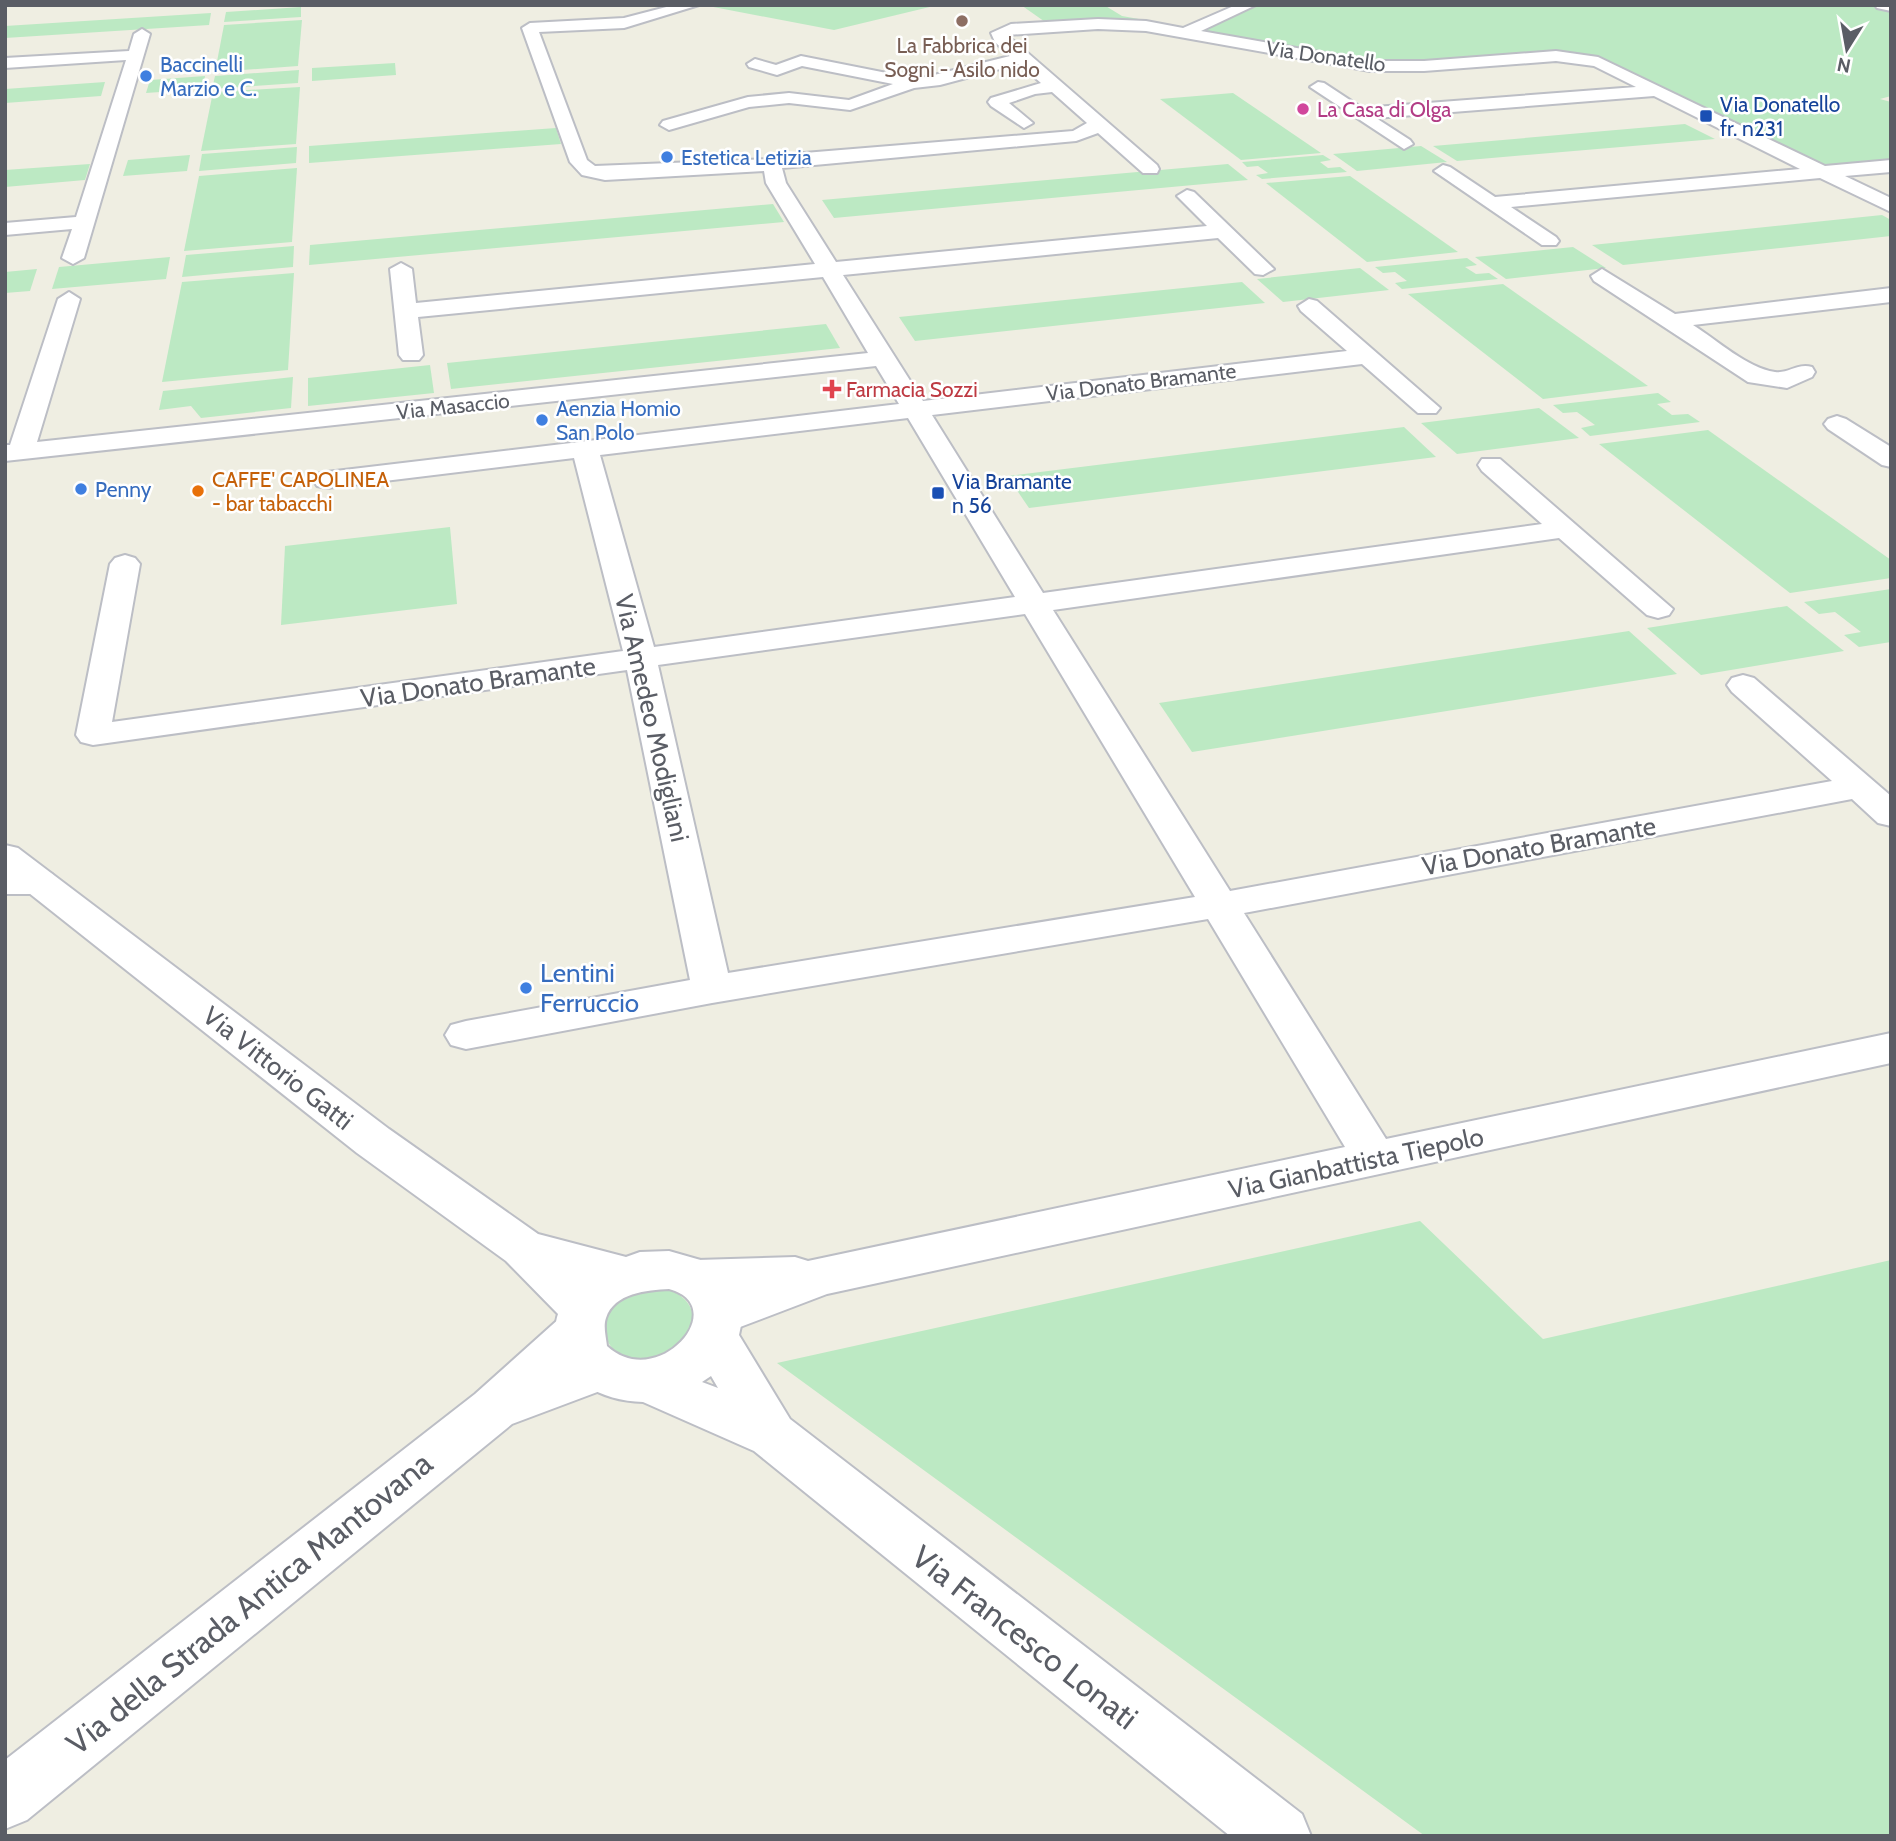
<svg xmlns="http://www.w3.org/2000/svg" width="1896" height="1841" font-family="Cabin,sans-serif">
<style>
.green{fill:#bce9c3}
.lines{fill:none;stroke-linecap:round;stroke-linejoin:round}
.minor-casing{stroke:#bcbec5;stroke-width:4}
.tertiary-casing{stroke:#bcbec5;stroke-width:4}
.secondary-casing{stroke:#bdbfc7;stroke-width:4}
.minor{fill:#fff;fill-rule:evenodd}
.tertiary{fill:#fff;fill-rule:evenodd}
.secondary{fill:#fff;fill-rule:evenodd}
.education-dot{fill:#8d6e63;stroke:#fff;stroke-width:2.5}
.shop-dot{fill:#3f7fe0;stroke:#fff;stroke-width:2.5}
.hotel-dot{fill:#d1479c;stroke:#fff;stroke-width:2.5}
.transit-dot{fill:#1a4fb4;stroke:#fff;stroke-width:2.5}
.health-dot{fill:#e0444e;stroke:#fff;stroke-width:2.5}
.food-dot{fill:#e8710a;stroke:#fff;stroke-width:2.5}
.labels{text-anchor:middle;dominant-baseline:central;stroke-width:5;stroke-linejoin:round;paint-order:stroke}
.far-education-label{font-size:21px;fill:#785e54;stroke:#fff}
.far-street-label{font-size:21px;fill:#5a5d65;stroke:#fff}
.far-shop-label{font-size:21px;fill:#366cbe;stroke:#fff;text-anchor:start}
.far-transit-label{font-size:21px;fill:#164399;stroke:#fff;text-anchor:start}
.far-hotel-label{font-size:21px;fill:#b23c85;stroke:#fff;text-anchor:start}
.far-health-label{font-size:21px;fill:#be3a42;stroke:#fff;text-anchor:start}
.far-food-label{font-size:21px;fill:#c56008;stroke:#fff;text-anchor:start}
.street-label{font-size:26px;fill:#5a5d65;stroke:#fff}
.shop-label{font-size:26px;fill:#366cbe;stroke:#fff;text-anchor:start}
.near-street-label{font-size:32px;fill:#5a5d65;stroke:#fff}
</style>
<rect width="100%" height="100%" fill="#efeee2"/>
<g class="green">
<path d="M703,5H938L834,30Z"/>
<path d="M1021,5H1104L1122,16L1184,27L1048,24Z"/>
<path d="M1260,5H1891V96L1880,99L1891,102V162L1827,167L1604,60L1577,54L1388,63L1358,60L1201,31Z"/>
<path d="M301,7V17L224,22L226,12Z"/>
<path d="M211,13L209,25L5,38V26Z"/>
<path d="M302,20L298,66L215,72L224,25Z"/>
<path d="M395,63L396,75L312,81V68Z"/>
<path d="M299,70L298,83L212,89L215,76Z"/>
<path d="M205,76L203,89L146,93L150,80Z"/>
<path d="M105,82L101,96L5,103V89Z"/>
<path d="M300,87L296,144L201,151L213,92Z"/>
<path d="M1233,93L1321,153L1241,160L1160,99Z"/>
<path d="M1685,124L1715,139L1457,161L1433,146Z"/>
<path d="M556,128L561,144L309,163V146Z"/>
<path d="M1421,146L1447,162L1357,171L1333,154Z"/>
<path d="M297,147L296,163L199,171L202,154Z"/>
<path d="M190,155L187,171L123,176L128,160Z"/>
<path d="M1323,155L1331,160L1320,162L1328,168L1340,167L1347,172L1262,179L1256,175L1268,173L1258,166L1247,167L1242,162Z"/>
<path d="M90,164L85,180L5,187V170Z"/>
<path d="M1228,164L1248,180L834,218L822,200Z"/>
<path d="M297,168L292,242L184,251L199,176Z"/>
<path d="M1350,176L1458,252L1367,262L1266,183Z"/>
<path d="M773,204L784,222L309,265L310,245Z"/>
<path d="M1882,215L1891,220V236L1623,265L1592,245Z"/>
<path d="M294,246L293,267L182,277L186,255Z"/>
<path d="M1573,247L1606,268L1506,279L1475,257Z"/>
<path d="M170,257L166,279L52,289L59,267Z"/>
<path d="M1467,258L1477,265L1465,267L1476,274L1489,273L1498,279L1402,289L1395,283L1407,281L1395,272L1383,273L1375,267Z"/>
<path d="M1360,268L1389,290L1283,302L1257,279Z"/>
<path d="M37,269L30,291L5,293V272Z"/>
<path d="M294,273L288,370L162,382L182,282Z"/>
<path d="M1242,282L1265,303L915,341L899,317Z"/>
<path d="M1503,284L1648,386L1543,399L1408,294Z"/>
<path d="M826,324L840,348L451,389L447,363Z"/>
<path d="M430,365L434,393L308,406V378Z"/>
<path d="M293,377L291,408L201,418L191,406L159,410L163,391Z"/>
<path d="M1658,393L1671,402L1657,404L1672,415L1688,414L1700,422L1590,436L1581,428L1595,425L1577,412L1563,413L1553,405Z"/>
<path d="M1539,408L1579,438L1457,454L1421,423Z"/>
<path d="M1404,427L1436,457L1029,508L1007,476Z"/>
<path d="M1708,430L1891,560V578L1790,593L1599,444Z"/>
<path d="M450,527L457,604L281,625L285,546Z"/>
<path d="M1891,589V642L1859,647L1844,635L1861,632L1835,612L1819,614L1804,602Z"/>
<path d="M1787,606L1844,651L1701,675L1647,628Z"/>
<path d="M1629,631L1677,674L1192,752L1159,703Z"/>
<path d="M1420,1221L1543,1339L1891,1260V1836H1425L777,1363Z"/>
<path d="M664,1288C727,1308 673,1374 625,1356C593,1344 602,1302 632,1292C641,1289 654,1289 664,1288Z"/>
</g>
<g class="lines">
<defs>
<g id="minor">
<path d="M674,5H699L624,28L539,32L587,160L595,166L772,159L792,154L1073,131L1087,123L1052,92L1035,94L1009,103L1033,123L1024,128L991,106L988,102L991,98L1041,83L1019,64L940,85L914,88L850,110L789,103L749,107L669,130L660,125L663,121L748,97L789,93L849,100L893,84L802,66L777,75L749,67L747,64L755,59L776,65L801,56L912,78L926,77L1010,56L995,42L991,33L1011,24L1098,19L1146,21L1183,28L1236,5H1256L1201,31L1370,61H1424L1556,51L1598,57L1825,166L1891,160V172L1845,176L1891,198V212L1820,178L1511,207L1556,237L1559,241L1556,245H1542L1434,171L1443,165L1450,167L1495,197L1800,169L1654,96L1376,118L1410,140L1413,144L1404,149L1310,87L1318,82L1324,83L1362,108L1636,87L1594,66L1556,61L1424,71H1370L1146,31L1098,29L1007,35L1157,165L1159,169L1157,173H1143L1098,133L1076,141L782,168L786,183L836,262L1207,226L1177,196L1187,190L1194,192L1274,269L1263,275L1255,274L1218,238L843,275L923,401L1347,351L1301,311L1298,306L1309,299L1317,301L1440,408L1436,413H1418L1362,364L932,415L1043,593L1542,524L1482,471L1478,465L1482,459H1500L1673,609L1669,615L1658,618L1647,615L1559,538L1053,610L1230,891L1832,781L1732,692L1727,685L1732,678L1743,675L1754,678L1891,796V826L1878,823L1852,799L1244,913L1386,1139L1891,1033V1063L827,1294L719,1335L702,1329L695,1315L702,1301L710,1298H697L680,1293L673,1279L680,1265L697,1260L795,1257L808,1261L1345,1147L1208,919L712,1003L466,1049L451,1045L445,1035L451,1025L466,1021L690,980L627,670L93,745L81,742L76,735L110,564L115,558L125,555L135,558L140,564L112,722L623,651L574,458L327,488L317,486L313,480L317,474L327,472L899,404L876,366L5,461V445H10L58,299L69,292L80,299L37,442L868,353L823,277L418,317L423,355L419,360H403L399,355L390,269L401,263L412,269L416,303L815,264L766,183L764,171L605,180L582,175L570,162L522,28L530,23L624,18ZM908,418L1015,597L654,647L600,455ZM1025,614L1195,897L728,973L658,665Z"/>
<path d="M142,29L150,34L84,258L73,264L62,258L72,229L5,235V223L76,217L126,60L5,68V58L129,51L134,34Z"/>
<path d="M1602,269L1675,314L1891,288V302L1693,325C1717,340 1747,368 1775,372C1788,374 1797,363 1812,367L1815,372L1812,377L1787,388L1748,382L1594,281L1591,276Z"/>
<path d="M1837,416L1846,419L1891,447V467L1882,465L1828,429L1824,424L1828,419Z"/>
<path d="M5,870H39L52,874L58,882L52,890L39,894H5Z"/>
<path d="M578,1311L595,1317L603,1331L588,1353L598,1349L616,1355L623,1370L616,1385L512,1424L27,1820L5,1829V1760L475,1394L561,1317Z"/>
</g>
<path id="tertiary" d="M5,845L18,848L389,1129L538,1234L626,1257L640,1252L669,1251L711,1263L729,1278L736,1292L743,1316L739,1335L790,1419L1302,1814L1311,1836H1230L754,1451L643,1402C602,1401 559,1380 556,1336C556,1328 555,1322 558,1314L506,1261L357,1153L5,874ZM669,1289C733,1306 658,1393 607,1346C606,1337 603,1326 606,1318C614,1293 647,1290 669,1289ZM711,1376L718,1388L702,1382Z"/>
<path id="secondary" d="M1875,5H1891V11L1877,8Z"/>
</defs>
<use href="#minor" class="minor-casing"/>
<use href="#tertiary" class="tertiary-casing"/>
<use href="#secondary" class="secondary-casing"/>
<use href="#minor" class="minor"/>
<use href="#tertiary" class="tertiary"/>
<use href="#secondary" class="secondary"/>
</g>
<circle class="education-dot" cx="962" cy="21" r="7"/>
<g class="shop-dot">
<circle cx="146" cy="76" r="7"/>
<circle cx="667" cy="157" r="7"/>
<circle cx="542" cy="420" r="7"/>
<circle cx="81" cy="489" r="7"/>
<circle cx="526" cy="988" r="7"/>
</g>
<circle class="hotel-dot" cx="1303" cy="109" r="7"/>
<g class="transit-dot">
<rect x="1699" y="109" width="14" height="14" rx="3.5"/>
<rect x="931" y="486" width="14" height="14" rx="3.5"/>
</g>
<path class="health-dot" d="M828.5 378.5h7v7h7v7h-7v7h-7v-7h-7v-7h7z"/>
<circle class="food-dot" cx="198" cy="491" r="7"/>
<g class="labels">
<g class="far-education-label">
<text x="962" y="45">La Fabbrica dei<tspan x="962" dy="24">Sogni - Asilo nido</tspan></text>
</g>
<g class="far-street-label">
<text transform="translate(1326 56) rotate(8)">Via Donatello</text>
<text transform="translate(1141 382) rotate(-7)">Via Donato Bramante</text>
<text transform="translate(453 406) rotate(-6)">Via Masaccio</text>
</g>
<g class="far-shop-label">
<text x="160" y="64">Baccinelli<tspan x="160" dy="24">Marzio e C.</tspan></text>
<text x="681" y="157">Estetica Letizia</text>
<text x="556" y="408">Aenzia Homio<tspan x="556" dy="24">San Polo</tspan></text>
<text x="95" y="489">Penny</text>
</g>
<g class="far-transit-label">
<text x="1720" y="104">Via Donatello<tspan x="1720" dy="24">fr. n231</tspan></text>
<text x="952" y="481">Via Bramante<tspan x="952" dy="24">n 56</tspan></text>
</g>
<g class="far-hotel-label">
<text x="1317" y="109">La Casa di Olga</text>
</g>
<g class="far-health-label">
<text x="846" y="389">Farmacia Sozzi</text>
</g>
<g class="far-food-label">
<text x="212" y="479">CAFFE' CAPOLINEA<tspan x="212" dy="24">- bar tabacchi</tspan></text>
</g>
<g class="street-label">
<text transform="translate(478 682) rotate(-8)">Via Donato Bramante</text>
<text transform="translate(652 718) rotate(77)">Via Amedeo Modigliani</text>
<text transform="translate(1539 846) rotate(-10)">Via Donato Bramante</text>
<text transform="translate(278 1068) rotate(38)">Via Vittorio Gatti</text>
<text transform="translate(1356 1163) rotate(-12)">Via Gianbattista Tiepolo</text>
</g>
<g class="shop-label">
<text x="540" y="973">Lentini<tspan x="540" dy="30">Ferruccio</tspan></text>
</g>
<g class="near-street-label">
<text transform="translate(249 1603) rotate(-39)">Via della Strada Antica Mantovana</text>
<text transform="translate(1025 1637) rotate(38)">Via Francesco Lonati</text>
</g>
</g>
<rect width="1896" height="1841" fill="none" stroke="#5a5d65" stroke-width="14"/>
<g transform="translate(1847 49) rotate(191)" stroke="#ffffff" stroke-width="5" paint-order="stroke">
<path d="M0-5L12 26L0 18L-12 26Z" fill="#5a5d65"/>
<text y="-10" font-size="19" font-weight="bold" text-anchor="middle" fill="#5a5d65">N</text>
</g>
</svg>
